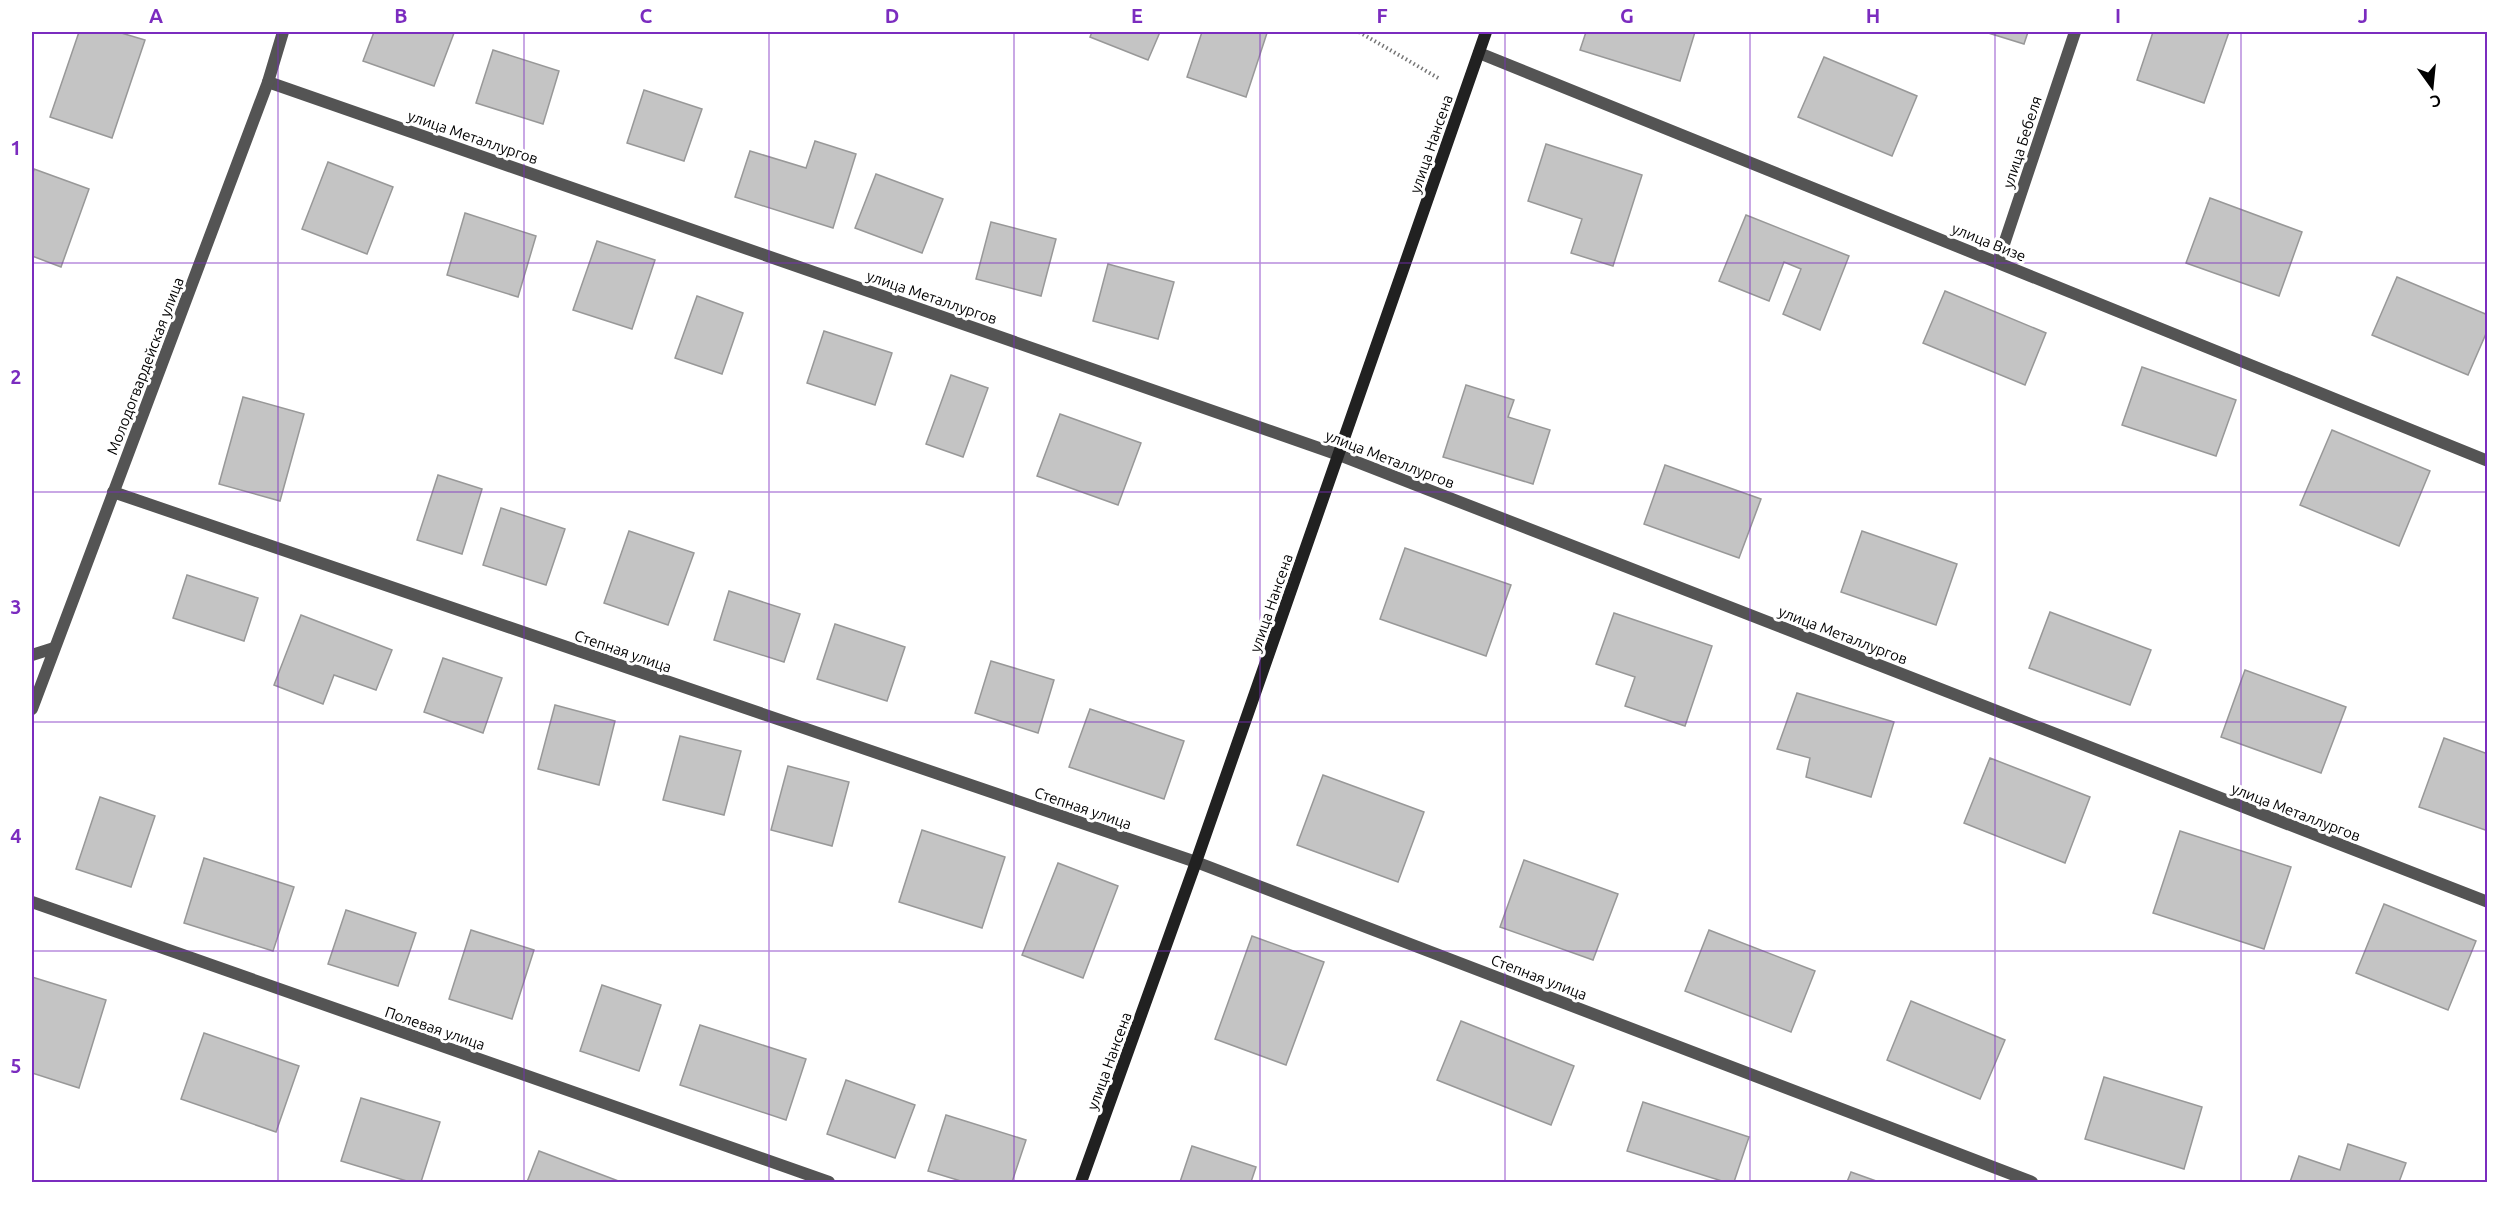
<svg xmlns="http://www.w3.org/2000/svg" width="2519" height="1214" font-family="Ubuntu,sans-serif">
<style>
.building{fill:#c4c4c4;stroke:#989898;stroke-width:1.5}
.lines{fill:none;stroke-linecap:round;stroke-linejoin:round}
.path{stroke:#767676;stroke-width:4;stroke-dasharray:1.5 3;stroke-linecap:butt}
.street{stroke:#545454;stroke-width:12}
.secondary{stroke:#212121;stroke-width:12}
.grid{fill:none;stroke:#7b2cbf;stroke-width:1.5;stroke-opacity:0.55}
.labels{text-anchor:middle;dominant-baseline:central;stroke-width:6;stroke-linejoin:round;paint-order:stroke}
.street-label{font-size:15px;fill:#000;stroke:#fff}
.neatline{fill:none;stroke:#7b2cbf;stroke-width:2}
.grid-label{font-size:20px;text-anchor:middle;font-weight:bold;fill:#7b2cbf}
</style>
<rect width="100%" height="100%" fill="#fff"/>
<g class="building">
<path d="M79,32H118L145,40L112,138L50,117Z"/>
<path d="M374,32L454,33L434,86L363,61Z"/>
<path d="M1092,32H1160L1148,60L1090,37Z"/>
<path d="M1202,32L1267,33L1246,97L1187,77Z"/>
<path d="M1586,32H1695L1680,81L1580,50Z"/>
<path d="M1985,32H2028L2024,44Z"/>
<path d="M2153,32H2229L2204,103L2137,80Z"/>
<path d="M493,50L559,71L543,124L476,103Z"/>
<path d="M1824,57L1917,96L1892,156L1798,117Z"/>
<path d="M644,90L702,109L684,161L627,143Z"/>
<path d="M815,141L856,154L833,228L735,197L750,151L806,168Z"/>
<path d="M1546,144L1642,175L1613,266L1571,253L1582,219L1528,201Z"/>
<path d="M328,162L393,187L367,254L302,229Z"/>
<path d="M34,169L89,189L61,267L32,256V177Z"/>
<path d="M876,174L943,199L922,253L855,228Z"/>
<path d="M2210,198L2302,232L2279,296L2186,263Z"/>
<path d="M465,213L536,236L518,297L447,275Z"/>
<path d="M1746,215L1849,256L1820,330L1783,314L1801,269L1784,262L1769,301L1719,281Z"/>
<path d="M991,222L1056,239L1041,296L976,279Z"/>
<path d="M597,241L655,260L632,329L573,310Z"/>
<path d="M1108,264L1174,282L1158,339L1093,321Z"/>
<path d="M2397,277L2488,315V329L2468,375L2372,335Z"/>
<path d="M1945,291L2046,333L2025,385L1923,343Z"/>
<path d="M697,296L743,313L722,374L675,358Z"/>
<path d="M824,331L892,353L875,405L807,383Z"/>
<path d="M2142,367L2236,400L2216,456L2122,425Z"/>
<path d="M951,375L988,388L963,457L926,444Z"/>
<path d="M1466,385L1514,400L1508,417L1550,430L1533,484L1443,457Z"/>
<path d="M243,397L304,414L280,501L219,484Z"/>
<path d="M1060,414L1141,443L1118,505L1037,476Z"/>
<path d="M2332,430L2430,471L2399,546L2300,505Z"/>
<path d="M1665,465L1761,499L1739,558L1644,524Z"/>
<path d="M438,475L482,489L462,554L417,540Z"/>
<path d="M501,508L565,529L546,585L483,565Z"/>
<path d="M629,531L694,553L668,625L604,603Z"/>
<path d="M1862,531L1957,564L1936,625L1841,592Z"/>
<path d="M1405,548L1511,585L1486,656L1380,619Z"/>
<path d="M187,575L258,598L244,641L173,618Z"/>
<path d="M729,591L800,614L784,662L714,640Z"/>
<path d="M2050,612L2151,650L2130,705L2029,668Z"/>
<path d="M1614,613L1712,646L1685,726L1625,706L1635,677L1596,664Z"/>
<path d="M301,615L392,650L376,690L334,675L323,704L274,685Z"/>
<path d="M835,624L905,647L887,701L817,679Z"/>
<path d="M443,658L502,678L483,733L424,712Z"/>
<path d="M991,661L1054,680L1038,733L975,713Z"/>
<path d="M2245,670L2346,707L2321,773L2221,737Z"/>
<path d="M1797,693L1894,722L1871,797L1806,777L1810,758L1777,749Z"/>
<path d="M555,705L615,721L599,785L538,769Z"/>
<path d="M1090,709L1184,741L1164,799L1069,767Z"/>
<path d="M680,736L741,751L724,815L663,800Z"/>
<path d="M2444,738L2488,754V831L2419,807Z"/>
<path d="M1990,758L2090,797L2065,863L1964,823Z"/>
<path d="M788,766L849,782L832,846L771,830Z"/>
<path d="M1323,775L1424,812L1398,882L1297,845Z"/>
<path d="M100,797L155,816L131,887L76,869Z"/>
<path d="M922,830L1005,857L982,928L899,902Z"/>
<path d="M2180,831L2291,867L2264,949L2153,913Z"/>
<path d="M204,858L294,887L273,951L184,923Z"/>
<path d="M1524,860L1618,894L1593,960L1500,927Z"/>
<path d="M1058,863L1118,886L1083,978L1022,955Z"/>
<path d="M2384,904L2476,941L2448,1010L2356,973Z"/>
<path d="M346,910L416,933L398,986L328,964Z"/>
<path d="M471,930L534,950L512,1019L449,999Z"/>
<path d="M1709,930L1815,971L1791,1032L1685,991Z"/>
<path d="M1252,936L1324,962L1286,1065L1215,1039Z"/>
<path d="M32,977L106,1000L79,1088L32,1073Z"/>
<path d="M602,985L661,1005L639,1071L580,1051Z"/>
<path d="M1911,1001L2005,1040L1980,1099L1887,1060Z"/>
<path d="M1461,1021L1574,1066L1551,1125L1437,1080Z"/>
<path d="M700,1025L806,1059L786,1120L680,1085Z"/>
<path d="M204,1033L299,1066L276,1132L181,1099Z"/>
<path d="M2104,1077L2202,1107L2184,1169L2085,1139Z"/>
<path d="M846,1080L915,1105L895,1158L827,1134Z"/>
<path d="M361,1098L440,1122L421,1182H410L341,1161Z"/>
<path d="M1643,1102L1749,1137L1734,1182H1725L1627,1151Z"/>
<path d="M946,1115L1026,1140L1012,1182H964L928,1171Z"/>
<path d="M2348,1144L2406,1163L2399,1182H2290L2299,1156L2340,1170Z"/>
<path d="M1192,1146L1256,1167L1251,1182H1180Z"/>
<path d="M539,1151L621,1182H527Z"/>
<path d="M1851,1172L1879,1182H1847Z"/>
</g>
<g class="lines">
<path class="path" d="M1359,32L1440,79"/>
<g class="street">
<path d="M1479,53L2488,461"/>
<path d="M268,82L1339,455L2488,902"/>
<path d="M1998,262L2075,32"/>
<path d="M113,492L1196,862L2032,1182"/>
<path d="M32,655L54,648"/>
<path d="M32,709L268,82L283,32"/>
<path d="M32,902L829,1182"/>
</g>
<path class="secondary" d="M1081,1182L1196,862L1486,32"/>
</g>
<path class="grid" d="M278,32V1182M524,32V1182M769,32V1182M1014,32V1182M1260,32V1182M1505,32V1182M1750,32V1182M1995,32V1182M2241,32V1182M32,263H2488M32,492H2488M32,722H2488M32,951H2488"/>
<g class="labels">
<g class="street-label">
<text transform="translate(473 137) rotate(19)">улица Металлургов</text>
<text transform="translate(2022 142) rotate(-72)">улица Бебеля</text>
<text transform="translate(1431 144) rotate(-71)">улица Нансена</text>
<text transform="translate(1989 242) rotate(22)">улица Визе</text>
<text transform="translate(932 297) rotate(19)">улица Металлургов</text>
<text transform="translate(145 366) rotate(-69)">Молодогвардейская улица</text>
<text transform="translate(1390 459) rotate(21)">улица Металлургов</text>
<text transform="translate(1271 603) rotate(-71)">улица Нансена</text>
<text transform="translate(1843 635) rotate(21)">улица Металлургов</text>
<text transform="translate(623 651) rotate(19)">Степная улица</text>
<text transform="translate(1083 808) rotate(19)">Степная улица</text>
<text transform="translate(2296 812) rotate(21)">улица Металлургов</text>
<text transform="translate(1539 977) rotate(21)">Степная улица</text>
<text transform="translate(435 1028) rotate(19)">Полевая улица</text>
<text transform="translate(1109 1061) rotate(-70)">улица Нансена</text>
</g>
</g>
<rect width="2519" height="1214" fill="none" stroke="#ffffff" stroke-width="66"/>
<g transform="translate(2432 87) rotate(165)" stroke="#ffffff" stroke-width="4.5" paint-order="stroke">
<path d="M0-4.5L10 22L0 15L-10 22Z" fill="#000000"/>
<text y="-9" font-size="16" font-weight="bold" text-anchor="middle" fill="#000000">С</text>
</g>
<rect x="33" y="33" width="2453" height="1148" class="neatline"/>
<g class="grid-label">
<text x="156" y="23">A</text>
<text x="401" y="23">B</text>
<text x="646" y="23">C</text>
<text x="892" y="23">D</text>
<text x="1137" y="23">E</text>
<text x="1382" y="23">F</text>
<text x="1627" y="23">G</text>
<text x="1873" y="23">H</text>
<text x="2118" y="23">I</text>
<text x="2363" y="23">J</text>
<text x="16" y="155">1</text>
<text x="16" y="384">2</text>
<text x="16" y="614">3</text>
<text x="16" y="843">4</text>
<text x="16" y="1073">5</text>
</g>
</svg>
